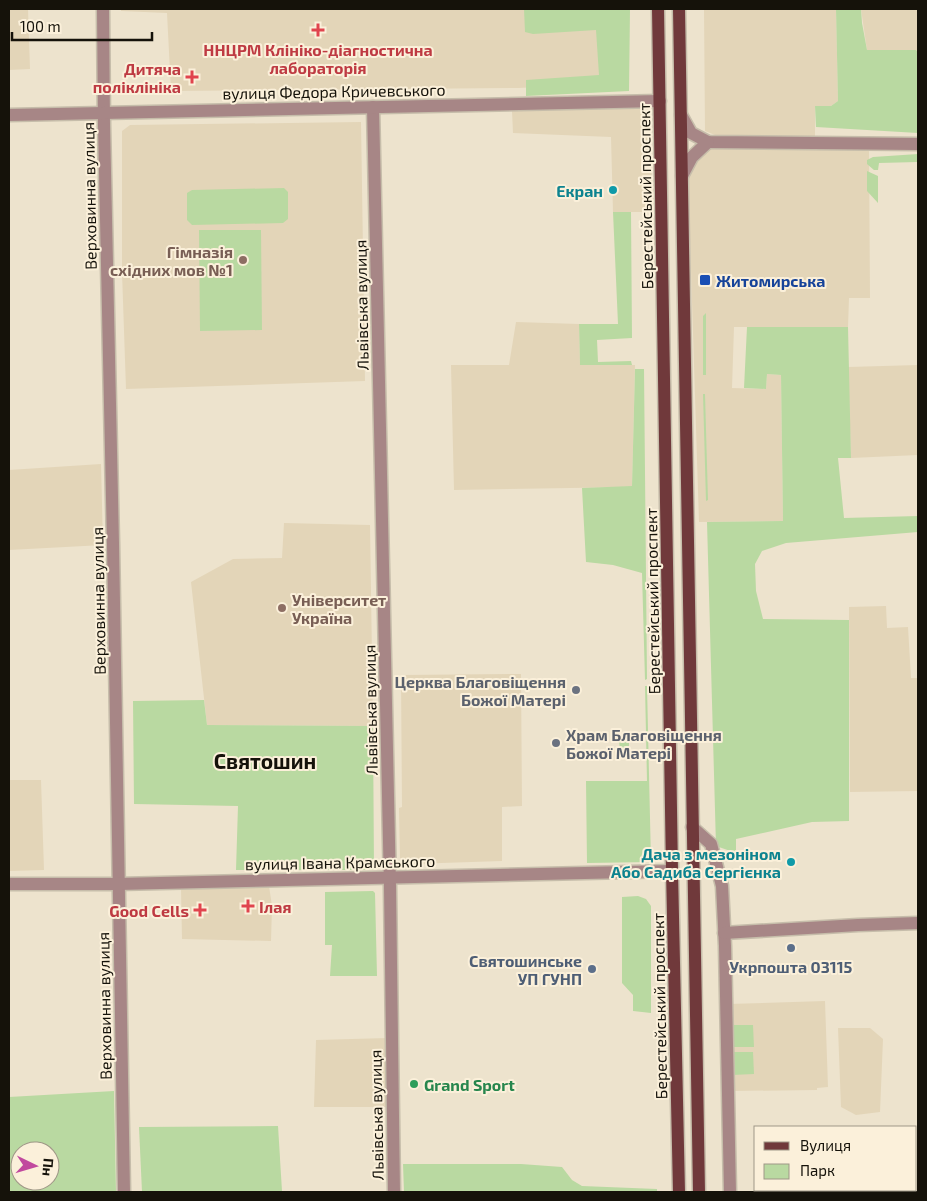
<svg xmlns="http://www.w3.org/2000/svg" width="927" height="1201" font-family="'Exo 2',sans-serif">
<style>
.built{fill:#e3d5b8}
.green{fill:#b9d9a1;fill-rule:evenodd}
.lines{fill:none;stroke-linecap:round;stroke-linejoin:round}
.minor-casing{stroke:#c6bdaa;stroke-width:15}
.major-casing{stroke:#c6bdaa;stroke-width:15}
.minor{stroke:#a78686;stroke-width:12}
.major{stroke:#70393b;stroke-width:12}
.health-dot{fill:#e0444e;stroke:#fbf0da;stroke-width:2}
.culture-dot{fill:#0f9aa8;stroke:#fbf0da;stroke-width:2}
.education-dot{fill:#8d6e63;stroke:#fbf0da;stroke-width:2}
.transit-dot{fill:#1a4fb4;stroke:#fbf0da;stroke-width:2}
.worship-dot{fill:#6b7280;stroke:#fbf0da;stroke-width:2}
.service-dot{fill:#5c6f8a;stroke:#fbf0da;stroke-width:2}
.leisure-dot{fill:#2e9e5b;stroke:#fbf0da;stroke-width:2}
.labels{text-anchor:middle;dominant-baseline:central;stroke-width:4;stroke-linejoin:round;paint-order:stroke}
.health-label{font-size:16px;font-weight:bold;fill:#be3a42;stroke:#fbf0da;text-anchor:end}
.street-label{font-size:16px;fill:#15120a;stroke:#fbf0da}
.culture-label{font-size:16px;font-weight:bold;fill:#0d838f;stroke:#fbf0da;text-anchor:end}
.education-label{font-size:16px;font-weight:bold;fill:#785e54;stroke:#fbf0da;text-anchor:end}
.transit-label{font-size:16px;font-weight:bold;fill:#164399;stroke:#fbf0da;text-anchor:start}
.worship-label{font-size:16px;font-weight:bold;fill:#5b616d;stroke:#fbf0da;text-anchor:end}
.service-label{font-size:16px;font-weight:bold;fill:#4e5e75;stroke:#fbf0da;text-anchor:end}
.leisure-label{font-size:16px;font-weight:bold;fill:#27864d;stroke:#fbf0da;text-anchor:start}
.district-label{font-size:21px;font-weight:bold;fill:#15120a;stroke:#fbf0da}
</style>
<rect width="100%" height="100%" fill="#ede3cd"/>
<g class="built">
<path d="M9,9H28L30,69L9,70Z"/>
<path d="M121,9H603L606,83L519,88L171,91L167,13L121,11Z"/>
<path d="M704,9H836L838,101L831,106H815V138H737L715,135L705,131Z"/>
<path d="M861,9H918V52L916,50H867Z"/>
<path d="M639,107L648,116L650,127L653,212H613L611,137L513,133L512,111Z"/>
<path d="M361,122L365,381L126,389L122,272V131L130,125Z"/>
<path d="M705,147L869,148L870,298H849L848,327H734L732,388L766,389L767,374L781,375L783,521L699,522L688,175Z"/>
<path d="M516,322L579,324L580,365H635L632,487L454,490L451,365H509Z"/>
<path d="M918,365V455L851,458L848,367Z"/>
<path d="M101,464L103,545L9,550V470Z"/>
<path d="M284,523L370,525L373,726L207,725L191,582L233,559L282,558Z"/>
<path d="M886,606L887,628L908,627L911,678H918V791L850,792L849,607Z"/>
<path d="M521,674L522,806L502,807V861L411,864L400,858L399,808L402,807L401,675Z"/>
<path d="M9,780H41L44,870L9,871Z"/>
<path d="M269,886L272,906L271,941L182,939L181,888Z"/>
<path d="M825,1001L828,1087L817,1088V1090L730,1091L728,1004Z"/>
<path d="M838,1028H870L883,1039L880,1112L856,1115L841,1107Z"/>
<path d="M388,1038L389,1107H314L316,1040Z"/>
<path d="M840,1190H906L918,1191V1192H836Z"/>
</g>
<g class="green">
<path d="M524,9H630L629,91L526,96V80L599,75L596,30L533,34L525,32Z"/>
<path d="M836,9H861L862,23L867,50H916L918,52V133L816,127L815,106H831L838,101Z"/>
<path d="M918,154V162L879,163L878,170H874L867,164V160L873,157Z"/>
<path d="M867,171L878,176V203L867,191Z"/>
<path d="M284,188L288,192V219L283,223L192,225L187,220V193L192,190Z"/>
<path d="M613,212H631L632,338L597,340L598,362L631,361L632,365H580L579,324H618Z"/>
<path d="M199,230H261L262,330L200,331Z"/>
<path d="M706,313V375H703V316Z"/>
<path d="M747,327H848L851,458H838L844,518L918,516V532L786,543L762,551L755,564L756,591L763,619L849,620V821L812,822L736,839V853L716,846L707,522L783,521L781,375L767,374L766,389L744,388Z"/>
<path d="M635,369H644L647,679L645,680L642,573L613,565L586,562L582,488L632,486Z"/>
<path d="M703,394H705L708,500L706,501Z"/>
<path d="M645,686H647L651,862L587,863L586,781H647Z"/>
<path d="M204,700L207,725L373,726L374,870H236L238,806L134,804L133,701Z"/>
<path d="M619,740H629V751H620Z"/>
<path d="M373,891L375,893L377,976H330L332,945H325V892Z"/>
<path d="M638,896L646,899L651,906V1013L633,1011V995L622,983V897Z"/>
<path d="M732,1025H753L754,1047H732Z"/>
<path d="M732,1052H753L754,1074L732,1075Z"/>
<path d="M114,1091L116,1192H9V1097ZM20,1151H50V1181H20Z"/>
<path d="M278,1126L282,1191L142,1192L139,1127Z"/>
<path d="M403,1164H521L562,1167L572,1180L582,1186L657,1189V1192H404Z"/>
</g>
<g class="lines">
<defs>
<g id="minor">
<path d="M103,9L104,125L113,544L124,1192"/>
<path d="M373,107L390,887L394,1192"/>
<path d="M9,115L660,101"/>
<path d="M681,115L691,133L708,142L918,144"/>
<path d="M682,176L692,157L708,142"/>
<path d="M692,827L711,844L722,886L725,946L730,1192"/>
<path d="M9,884H118L672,871"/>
<path d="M724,933L858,925L918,923"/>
</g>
<g id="major">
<path d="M658,9L672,871L679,1192"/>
<path d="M679,9L699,1192"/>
</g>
</defs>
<use href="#minor" class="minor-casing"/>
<use href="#major" class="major-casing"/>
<use href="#minor" class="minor"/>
<use href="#major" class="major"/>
</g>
<g class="health-dot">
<path d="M315.5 22.5h5v5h5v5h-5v5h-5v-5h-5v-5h5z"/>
<path d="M189.5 69.5h5v5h5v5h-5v5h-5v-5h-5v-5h5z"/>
<path d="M245.5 898.5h5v5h5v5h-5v5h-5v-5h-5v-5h5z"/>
<path d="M197.5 902.5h5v5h5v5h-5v5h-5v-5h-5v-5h5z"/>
</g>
<g class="culture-dot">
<circle cx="613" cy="190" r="5"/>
<circle cx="791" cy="862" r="5"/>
</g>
<g class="education-dot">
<circle cx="243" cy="260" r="5"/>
<circle cx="282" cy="608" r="5"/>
</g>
<rect class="transit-dot" x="699" y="274" width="12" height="12" rx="2.5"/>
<g class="worship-dot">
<circle cx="576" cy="690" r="5"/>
<circle cx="556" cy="743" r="5"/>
</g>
<g class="service-dot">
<circle cx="791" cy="948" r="5"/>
<circle cx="592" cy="969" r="5"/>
</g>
<circle class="leisure-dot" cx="414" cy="1084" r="5"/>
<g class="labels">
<g class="health-label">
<text x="318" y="49" text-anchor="middle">ННЦРМ Клініко-діагностична<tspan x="318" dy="18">лабораторія</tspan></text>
<text x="181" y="68">Дитяча<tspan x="181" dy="18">поліклініка</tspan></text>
<text x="259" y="906" text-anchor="start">Ілая</text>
<text x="189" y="910">Good Cells</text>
</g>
<g class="street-label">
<text transform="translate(334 91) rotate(-1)">вулиця Федора Кричевського</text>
<text transform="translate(89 196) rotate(-91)">Верховинна вулиця</text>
<text transform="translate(645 196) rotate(-91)">Берестейський проспект</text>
<text transform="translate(361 305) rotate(-91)">Львівська вулиця</text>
<text transform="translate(98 601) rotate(-91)">Верховинна вулиця</text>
<text transform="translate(652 601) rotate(-91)">Берестейський проспект</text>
<text transform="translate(370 710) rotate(-91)">Львівська вулиця</text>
<text transform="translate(340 862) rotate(-1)">вулиця Івана Крамського</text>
<text transform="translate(104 1006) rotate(-91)">Верховинна вулиця</text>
<text transform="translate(659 1006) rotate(-91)">Берестейський проспект</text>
<text transform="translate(376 1115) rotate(-91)">Львівська вулиця</text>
</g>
<g class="culture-label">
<text x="603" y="190">Екран</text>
<text x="781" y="853">Дача з мезоніном<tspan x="781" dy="18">Або Садиба Сергієнка</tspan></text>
</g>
<g class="education-label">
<text x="233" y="251">Гімназія<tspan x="233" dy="18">східних мов №1</tspan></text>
<text x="292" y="599" text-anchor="start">Університет<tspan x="292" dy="18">Україна</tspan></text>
</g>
<g class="transit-label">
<text x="716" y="280">Житомирська</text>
</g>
<g class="worship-label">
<text x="566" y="681">Церква Благовіщення<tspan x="566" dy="18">Божої Матері</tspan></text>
<text x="566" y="734" text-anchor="start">Храм Благовіщення<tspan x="566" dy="18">Божої Матері</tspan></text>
</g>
<g class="service-label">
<text x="582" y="960">Святошинське<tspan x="582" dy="18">УП ГУНП</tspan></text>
<text x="791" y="966" text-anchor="middle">Укрпошта 03115</text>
</g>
<g class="leisure-label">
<text x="424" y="1084">Grand Sport</text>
</g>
<g class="district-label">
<text x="265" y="760">Святошин</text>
</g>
</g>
<rect width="927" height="1201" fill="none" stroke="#15120a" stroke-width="20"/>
<rect x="754" y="1126" width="162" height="65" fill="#fbf0da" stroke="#9f9787"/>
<rect x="764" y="1142" width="25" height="8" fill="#70393b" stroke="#9f9787"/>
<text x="800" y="1151" font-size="15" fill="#15120a">Вулиця</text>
<rect x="764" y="1164" width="25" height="15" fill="#b9d9a1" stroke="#9f9787"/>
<text x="800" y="1176" font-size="15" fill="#15120a">Парк</text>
<g transform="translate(35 1166) rotate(95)"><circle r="24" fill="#fbf0da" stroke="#9f9787"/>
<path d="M0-4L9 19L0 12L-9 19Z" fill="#c1499e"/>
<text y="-8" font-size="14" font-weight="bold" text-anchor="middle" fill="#15120a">Пн</text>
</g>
<path d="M12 32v8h140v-8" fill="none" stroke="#15120a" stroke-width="2.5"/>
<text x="20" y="32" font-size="15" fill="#15120a" stroke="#fbf0da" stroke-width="4" paint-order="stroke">100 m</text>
</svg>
